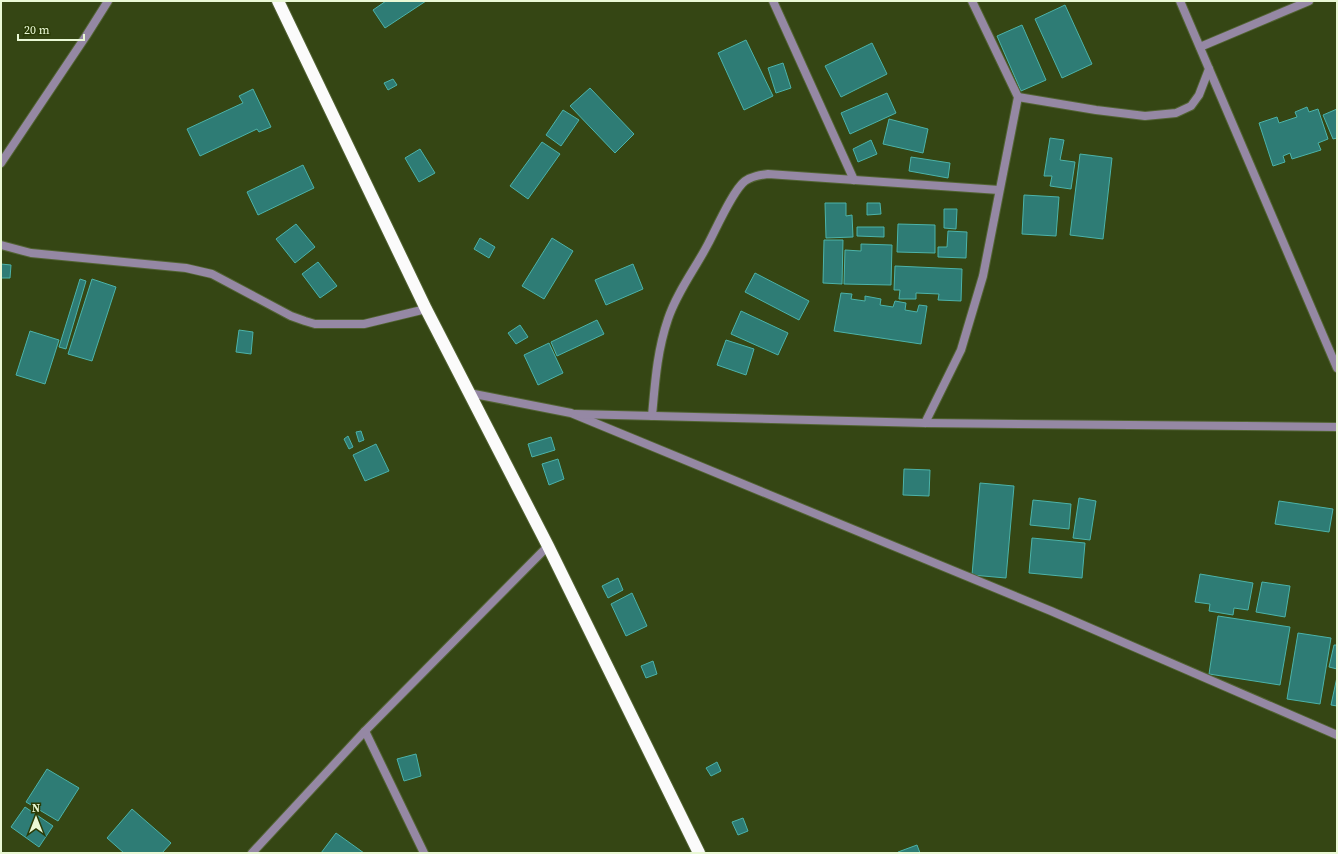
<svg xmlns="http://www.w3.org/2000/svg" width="1338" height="854" font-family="'Source Serif 4',serif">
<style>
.building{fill:#2e7c75;stroke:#4cb3a9}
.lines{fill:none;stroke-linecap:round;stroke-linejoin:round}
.street-casing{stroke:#526333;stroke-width:10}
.highway-casing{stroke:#526333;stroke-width:14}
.street{stroke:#9588a4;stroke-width:8}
.highway{stroke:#fbfbfb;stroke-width:12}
</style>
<rect width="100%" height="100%" fill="#354614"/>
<g class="building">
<path d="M386,1H426L385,28L373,10Z"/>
<path d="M1065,5L1092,64L1062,78L1035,19Z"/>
<path d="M1022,25L1046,80L1021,91L997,36Z"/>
<path d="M746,40L773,96L744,110L718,53Z"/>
<path d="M872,43L887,74L841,97L825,66Z"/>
<path d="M783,63L791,88L776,93L768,68Z"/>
<path d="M393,79L397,85L388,90L384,83Z"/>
<path d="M590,88L634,134L615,153L570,106Z"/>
<path d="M253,89L271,127L259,132L257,129L200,156L187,129L243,103L239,96Z"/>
<path d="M887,93L896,113L850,134L841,113Z"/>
<path d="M1307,107L1309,112L1318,109L1328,139L1318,143L1321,150L1292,159L1290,153L1283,156L1285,162L1273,166L1259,123L1277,117L1279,123L1297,117L1295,112Z"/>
<path d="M1337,109V138L1333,139L1323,115Z"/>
<path d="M563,110L579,120L561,146L546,135Z"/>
<path d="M889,119L928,129L923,153L883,144Z"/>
<path d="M1050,138L1064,140L1060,160L1075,162L1071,189L1050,186L1052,176H1044Z"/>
<path d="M871,140L877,154L858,162L853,149Z"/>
<path d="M542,142L560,154L528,199L510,186Z"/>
<path d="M420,149L435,173L419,182L405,158Z"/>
<path d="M1080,154L1112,158L1103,239L1070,235Z"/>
<path d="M911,157L950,163L948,178L909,171Z"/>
<path d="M303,165L314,188L258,215L247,192Z"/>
<path d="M1024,195L1059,197L1056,236L1022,234Z"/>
<path d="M825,203H846V216L852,215L853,237L826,238Z"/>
<path d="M867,203H880L881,214L867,215Z"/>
<path d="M944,209H957L956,229L944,228Z"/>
<path d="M296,224L315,247L295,263L276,239Z"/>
<path d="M898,224L935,225V253L897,252Z"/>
<path d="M857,227H884V237L857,236Z"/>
<path d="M948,231L967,232L966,258L938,257V247H947Z"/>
<path d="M480,238L495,247L489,258L474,249Z"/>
<path d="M552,238L573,251L544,299L522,286Z"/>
<path d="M824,240H843L842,284L823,283Z"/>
<path d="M861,244L892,245L891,285L844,284L845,250L861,251Z"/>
<path d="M318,262L337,286L320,298L302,274Z"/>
<path d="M1,264L11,265L10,278H1Z"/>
<path d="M633,264L643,289L606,305L595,280Z"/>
<path d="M895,266L962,269L961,301L938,300L939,294L916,293V299H899L900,290H894Z"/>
<path d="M755,273L809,301L799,320L745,292Z"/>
<path d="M80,279L86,281L66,349L59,347Z"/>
<path d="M92,279L116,287L92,361L68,354Z"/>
<path d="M841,293L852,294L851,299L865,301V296L881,299L880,305L893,307L895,301L906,303L905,310L917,312L919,305L927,306L921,344L834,331Z"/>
<path d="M741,311L788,333L778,355L731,334Z"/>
<path d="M597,320L604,334L557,356L551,342Z"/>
<path d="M520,325L528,337L516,344L508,333Z"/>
<path d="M239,330L253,332L251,354L236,352Z"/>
<path d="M30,331L59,340L45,384L16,375Z"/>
<path d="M726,340L754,349L746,375L717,365Z"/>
<path d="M549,343L563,373L538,385L524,355Z"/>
<path d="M361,431L364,440L359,442L356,432Z"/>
<path d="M348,436L353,447L349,449L344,439Z"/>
<path d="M551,437L555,450L532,457L528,444Z"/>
<path d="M376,444L389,471L365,481L353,455Z"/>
<path d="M558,459L564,479L549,485L542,464Z"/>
<path d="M904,469L930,470L929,496L903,495Z"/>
<path d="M980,483L1014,486L1006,578L972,575Z"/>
<path d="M1079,498L1096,501L1090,540L1073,538Z"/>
<path d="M1033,500L1071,504L1069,529L1030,525Z"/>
<path d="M1279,501L1333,509L1329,532L1275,524Z"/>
<path d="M1032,538L1085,543L1082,578L1029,573Z"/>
<path d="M1200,574L1253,583L1248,610L1234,608L1233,615L1209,611L1210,604L1195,602Z"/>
<path d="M618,578L623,590L608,598L602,586Z"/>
<path d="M1262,582L1290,586L1285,617L1256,612Z"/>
<path d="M632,593L647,626L626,636L611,604Z"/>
<path d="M1218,616L1290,627L1280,685L1209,674Z"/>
<path d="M1298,633L1331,638L1320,704L1287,699Z"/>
<path d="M1334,645H1337V669L1329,667Z"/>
<path d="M653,661L657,674L646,678L641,666Z"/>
<path d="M1337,677V706L1331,705Z"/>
<path d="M416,754L421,776L404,781L397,759Z"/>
<path d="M717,762L721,771L711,776L706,768Z"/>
<path d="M47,769L79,788L58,821L26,802Z"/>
<path d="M25,807L53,826L39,847L11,827Z"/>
<path d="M132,809L171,843L162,853H124L107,838Z"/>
<path d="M743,818L748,831L738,835L732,822Z"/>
<path d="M336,833L364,853H321Z"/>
<path d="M917,845L920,853H898V852Z"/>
</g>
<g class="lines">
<defs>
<g id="street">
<path d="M773,1L854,180"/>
<path d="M1180,1L1337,368"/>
<path d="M1200,47L1309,1"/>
<path d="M1018,97L1096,110L1145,116L1176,113L1191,106L1199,95L1209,69"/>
<path d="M1,163L86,36L108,1"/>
<path d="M1,245L31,253L186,268L212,274L291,316L305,321L315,324H364L426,309"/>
<path d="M469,393L571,413L1051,611L1337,735"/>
<path d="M575,414L925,423L1337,427"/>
<path d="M652,416C655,383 657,351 668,319C677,292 695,269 708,244C716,229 733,190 745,181C752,176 760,175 768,174L999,190"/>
<path d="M925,423L961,350L983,276L1018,97L972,1"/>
<path d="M365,731L424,853"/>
<path d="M252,853L365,731L548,546"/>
</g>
<path id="highway" d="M278,1L426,309L548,546L699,853"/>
</defs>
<use href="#street" class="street-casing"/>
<use href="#highway" class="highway-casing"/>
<use href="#street" class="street"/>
<use href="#highway" class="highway"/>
</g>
<rect width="1338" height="854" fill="none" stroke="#eaf9d6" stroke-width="4"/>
<g transform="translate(36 818)" stroke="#2b3c07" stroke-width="3" paint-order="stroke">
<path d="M0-3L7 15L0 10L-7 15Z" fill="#eaf9d6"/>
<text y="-6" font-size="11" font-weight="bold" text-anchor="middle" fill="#eaf9d6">N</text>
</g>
<path d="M18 34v6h66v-6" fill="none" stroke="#eaf9d6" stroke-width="2"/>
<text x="24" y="34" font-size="12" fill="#eaf9d6" stroke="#2b3c07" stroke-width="3" paint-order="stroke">20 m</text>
</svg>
